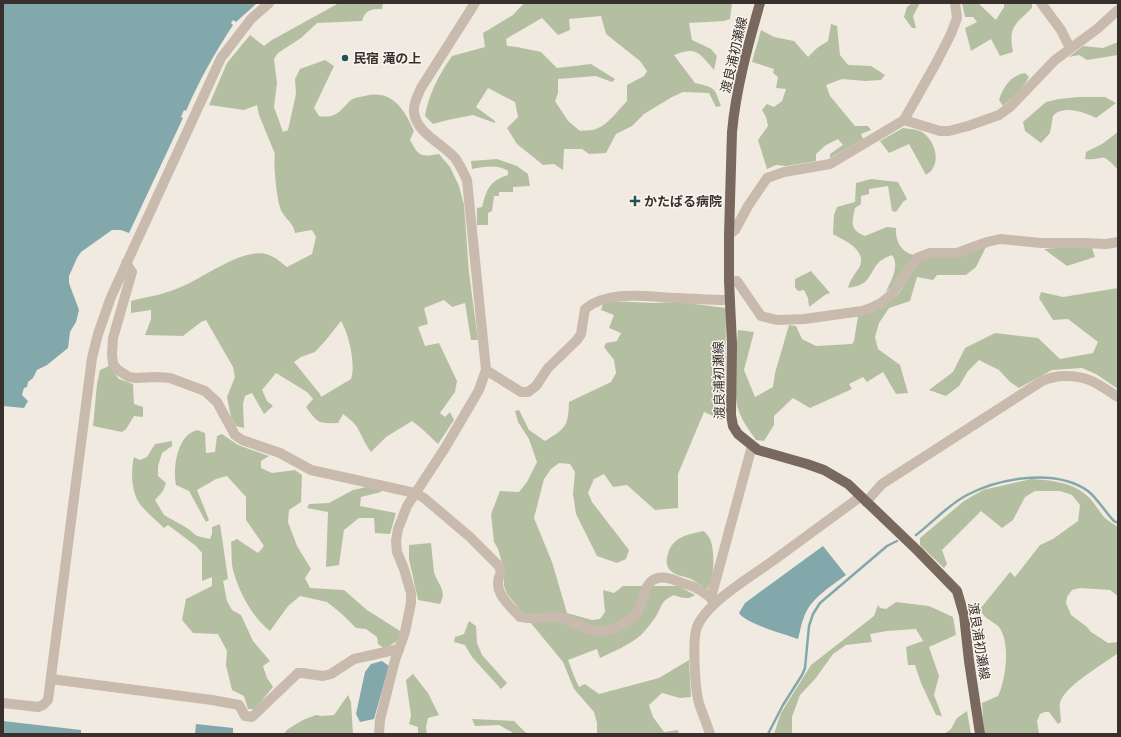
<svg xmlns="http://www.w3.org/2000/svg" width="1121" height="737" font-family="Karla,'Noto Sans JP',sans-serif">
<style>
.green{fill:#b4bfa2;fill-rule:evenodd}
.water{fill:#83a8ab}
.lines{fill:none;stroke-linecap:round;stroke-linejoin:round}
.stream{stroke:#83a8ab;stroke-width:2.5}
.minor{stroke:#c8bbae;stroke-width:10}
.major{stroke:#78685e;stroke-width:10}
.poi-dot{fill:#255055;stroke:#f9f4ed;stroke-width:1.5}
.labels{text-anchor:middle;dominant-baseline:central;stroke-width:3;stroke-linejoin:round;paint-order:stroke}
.street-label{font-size:13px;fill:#38302c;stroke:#f9f4ed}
.poi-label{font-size:13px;font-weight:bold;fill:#38302c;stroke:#f9f4ed;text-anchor:start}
</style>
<rect width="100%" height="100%" fill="#f1eae1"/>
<g class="green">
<path d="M339,3H383L382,9C370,9 366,10 362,21L317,23L301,38L278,53L274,59L277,83L274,107L283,132L288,130L296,94L295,79L300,69L325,60L334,66L314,108L319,116C332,118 337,115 346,105C348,103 350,100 353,99C356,97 361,97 365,96C392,89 404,109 414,131L410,140C419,157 421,157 439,154L450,167L459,186L464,205L469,273L478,340H471L465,303L452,307L444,300L424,308L428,324L418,327L425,346L439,343L457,381L455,392L440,413L445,417L450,412L454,420L438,444L421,428L412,421L386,437L371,452C365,444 362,436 357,427C354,422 348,418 343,414L338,423C318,424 318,423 306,407L313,399L307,392L276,373L262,390L267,401L273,406L264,414L252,393L245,396L243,404L244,428L236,426L231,417L227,397L235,377L233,367L206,320L201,322L183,336L145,335L151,319V310L131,313V301C146,297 162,295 176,289C200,281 244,245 269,255C275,257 282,263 287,267L312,254L316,237L312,230L295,233C293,222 287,221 282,212C277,205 273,163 275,154L259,115L257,105L244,110L209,105L227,63L250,35L264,46L272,40ZM341,321C349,334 356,365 351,379L321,397L320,394L294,362L301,357L315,352L326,340Z"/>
<path d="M524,3H732L730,19L724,21L689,23L692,40L711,49L717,56L714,70C699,53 697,46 674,55L695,83C715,88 714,86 721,106L716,107L709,93L683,92L672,97L644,114L632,126L616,134L606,153L589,154L582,149H564L563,170L554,164L543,165L517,144L507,128L518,117L515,102L488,88L476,107L495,121V123L473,115L448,120L433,124L425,116C429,93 439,75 452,56L485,47L483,33L513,15ZM601,16L606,34L640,61L647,71L644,76L627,85V101C617,111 608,125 596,129C591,131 585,130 580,131L568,121L555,101L558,93V79L596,76L612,82L615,79L591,64L557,68L541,52L517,47L507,46L506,39L542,18L558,35L570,30L569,19Z"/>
<path d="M912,3H920L913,16L916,28H912L904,17L907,7Z"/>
<path d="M962,3H978L996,20L1004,7V3H1032V8C1015,25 1008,26 1013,52L1000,56L991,39L971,51L965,28L977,22L973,17H965Z"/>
<path d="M831,24L837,26L840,55L848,65L871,66L885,75L881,80L865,81L842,79L826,85L830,96L855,126H868L871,130L861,134L863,139L830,158V154L843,145L838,139L826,145L816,154V161L786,166L776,165L767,169L758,140L768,126L766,117L762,110L767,104L774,107L782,101L786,89L776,88L778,77L773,73L774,69L752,62L761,30L774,37L794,41L808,57L817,48L828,41Z"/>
<path d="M1118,42V55L1087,60L1079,55L1069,57L1083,46L1103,48Z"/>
<path d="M1025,73L1029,77C1022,90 1013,97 1003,106L999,100C1003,87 1011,75 1025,73Z"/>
<path d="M1078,97H1105L1116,103L1096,118C1086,113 1072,108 1061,111C1058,111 1055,114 1053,116L1050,133L1041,143L1025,131L1023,122L1046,102L1059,99Z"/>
<path d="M903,128C909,129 917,129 922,132C933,139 940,157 933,168C932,171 928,173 926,175L909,144L889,153L880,141Z"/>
<path d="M1118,132V170C1100,150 1106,161 1085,159L1086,152L1102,144Z"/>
<path d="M497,159L517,166L528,174L530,186L513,187V192H499V196H494L492,211L488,213V225H477V208L482,207C487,189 489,181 508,175V171C497,164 484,167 472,169L471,161Z"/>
<path d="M871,179L898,182L907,199L903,202L896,212L892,211L888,186L869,189V194L861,196V204L855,208C852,222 849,230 865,236L887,227L896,228C895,241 901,252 914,255L898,281L886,292C891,280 900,267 892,255C873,262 877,268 866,281C862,285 854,287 848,288C850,280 854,275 859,268C868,250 845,241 833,234L834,215L837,207L855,202L856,183Z"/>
<path d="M1091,245L1095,257L1067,266L1044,249Z"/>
<path d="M986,247L976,267L966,275H937L933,280L917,277L910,301L889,308L879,323L875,337L878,349L900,365L908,393L896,394L883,372L867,382L863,377L849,384L852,389L810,408L793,398L774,416V425L764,441L756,440C749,430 739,417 737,404C733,380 736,354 738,330L754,332L744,370L755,397L773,387L775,373L789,325L796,326L802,339L816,346L852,344L854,341L858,316C868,311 885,305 894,298C906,289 908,270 920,261C932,252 970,250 986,247Z"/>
<path d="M811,271L830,293L825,295L809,307L808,298L804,290L798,291L795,287V279Z"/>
<path d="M1118,288V389L1096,374L1082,368L1052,370L1019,388L1010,382L999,370L979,360L968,371L959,386L946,396L929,390L953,372L965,348L995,333L1038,338L1060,359L1093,353L1098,342L1068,319L1053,320L1039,298L1041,292L1063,297Z"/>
<path d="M612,301L653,303L679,302L726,308L725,417L722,420L704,412L678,474V508L655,510L627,485L613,487L604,474L594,479L588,493L592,502L629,550L626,559L617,563L597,556L576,514L573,494L575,472L570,464L559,463L551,469L544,479L534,518L552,562L567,613L592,620L600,619L605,612L603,590L614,593L623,586H678L695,595C688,600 682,598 674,595C659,602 663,606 655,618C651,623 646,630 641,635C630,645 614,651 600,658L597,649L568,660L574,676L579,687L585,684L599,694L659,678L689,660L691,697L680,698L662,693L649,705L653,717L664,732L678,730L679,734H597V723L594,712L574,689L563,662L507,594L504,586V576L501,559L498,549L494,542L491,514L500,491L519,492L527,482L537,462L529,439L518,422L515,411L519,410L529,430L545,441C566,428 568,427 569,402L611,382L616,373L614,360L604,347L606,343L617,341L621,333L609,328L614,315L601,310L603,304Z"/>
<path d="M109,366L119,379L133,384L134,404L143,407V417L134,416L126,429L122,432L93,426L97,384L100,370Z"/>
<path d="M197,430L205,433L206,453L215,452L217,436L222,434L238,445L269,456L261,461V468L272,473L295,470L302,475L301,502L289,510L288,522L297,546L311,569L305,578L310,588L344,590L367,610L400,631V639L385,649L378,644L377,637L366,629L356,628L342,614L327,602L300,596L288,606L270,631C252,617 239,592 233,570C231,562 232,551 231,542L237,539L258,553L264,546L246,520V497L227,476L216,479L197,490L209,520L206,522L189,491L176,485C173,471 176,444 189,434C191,432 195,431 197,430Z"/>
<path d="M172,441V446L162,453L158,466V476L166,483L163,491L155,500L164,515L187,528L197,536L210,539L212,534V527L220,524L228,579L223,581L227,601L232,610L241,615L253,641L270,661L263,666L267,678L273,687L255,709H248L244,696L232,690L226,665L227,651L218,634L193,633L182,620L186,599L212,586V577L202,581V553L196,546L168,525L164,528C156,520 143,510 138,501C131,489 131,469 134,457L140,460L147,457L155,444Z"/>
<path d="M1031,479C1049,480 1071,482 1085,494C1093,500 1097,508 1103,516C1107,520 1113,524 1118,527V618V596L1110,590L1080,588L1072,590L1067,597L1066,603L1071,615L1087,627L1091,632L1108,643L1118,642V653C1104,664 1064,686 1060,703C1059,708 1061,716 1061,722L1058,724L1049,712H1045L1040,714L1037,721L1039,734H984L982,703L998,696C1006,680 1011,640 998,626C991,620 984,619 980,609L1010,572L1015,577L1040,545L1053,539L1078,521L1080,505L1072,495L1060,491H1035L1025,497L1013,520L1002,528L981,511L942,550L947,564L944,568L920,545V538L964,501L983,490Z"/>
<path d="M371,486L382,488L381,492L361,497L360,506L396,513L390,534L375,533L374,518H359L344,530L339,565L326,567L328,512L307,508L309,504L329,503L353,490Z"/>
<path d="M704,531C706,534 709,536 710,539C715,550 715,581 707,589C701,586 697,582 691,579C684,576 674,576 669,569C666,564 666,559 668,554C672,537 689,534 704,531Z"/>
<path d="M431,543C432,553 433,563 434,572C437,584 448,590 440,604L418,600L409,559V545Z"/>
<path d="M896,602L929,606L953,617L956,635L929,647L939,676L934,695L942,716L936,715L921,683L915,665H908L906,647L923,641L916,629L887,631L870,634L872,642L846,645L833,654L815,679L800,695L792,717V734H774L781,713L811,665L874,616L878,605L880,608L886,609Z"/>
<path d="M469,621L476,626L477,643L482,655L507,683L501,689L472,657L465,645L454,642L455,637L464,634Z"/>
<path d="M413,674L428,693L439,715L428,718L426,727L427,734H418V727L409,724L411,716L406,680Z"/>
<path d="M348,695L351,702L353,734H283L288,729L303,720L316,715L322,716L334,715Z"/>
<path d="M967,711L971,734H944L951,729L957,718Z"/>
<path d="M472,719L514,721L525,732L529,734H515L499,725L475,726Z"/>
</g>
<g class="water">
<path d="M3,3H257L236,22L233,20L231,23L233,25C214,54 200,79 186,111L184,110L181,117L183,118L129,233L121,230H112L81,252L77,258L69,276V283L79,310L76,322L70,332L68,348L47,365L37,370L33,378L28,382L27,387L24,388L22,395L28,401L24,408L3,406Z"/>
<path d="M823,546L846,575C830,587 811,598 804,617C801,624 800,632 798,639C785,634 746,624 739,613L745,603Z"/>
<path d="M382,661L389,666L374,719L360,722L356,714L365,672L371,664Z"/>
<path d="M3,721L81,730V734H3Z"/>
<path d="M196,724L233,728V734H195Z"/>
</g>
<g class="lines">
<g class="stream">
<path d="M916,535C932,523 949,504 967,495C1000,478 1055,468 1088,491C1098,499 1105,512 1114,521L1118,523"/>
<path d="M768,734L783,705L802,675L805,668L809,626L813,614L820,603L887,546L897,541"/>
</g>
<g class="minor">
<path d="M1041,3L1061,30L1070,48"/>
<path d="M904,120L940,131H949L968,126L999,115L1010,107L1055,60L1097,29L1118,10"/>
<path d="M729,235L735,230L748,206L767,178L784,172L830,164L904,120L935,65L951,34L957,18L955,3"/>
<path d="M126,263L132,272L113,338L112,355L113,364L118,370L129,377L136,378L157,377L170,378L205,391L217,402L235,435L242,440L280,453L311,470L415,493L424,498L470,537L499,566L501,572C491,591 508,604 520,617C534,621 548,615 562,618C577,622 590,634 606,631C616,629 631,621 637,613C644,602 643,581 658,578C666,576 675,580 682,583C694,586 707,593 715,603"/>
<path d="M729,281H737L761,316L777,320L804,319L862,311L871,308L881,303L892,294L917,258L930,253H957L987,242L1000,239L1041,243H1084L1106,244L1118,242"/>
<path d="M486,370L521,392H528L536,386L548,368L577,340L581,334L585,309C609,289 649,297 678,298C695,299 713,300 730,300"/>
<path d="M866,502L882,484L1042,381C1051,377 1057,376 1066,376C1090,376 1099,385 1118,397"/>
<path d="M711,598L752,446"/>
<path d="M51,679L212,700L239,705L245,716L252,717L298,673H302L323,676L331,674L354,659L399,649"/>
<path d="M3,703L38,707L43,705L48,700L92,358L98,334L111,297L221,58L251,19L269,3"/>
<path d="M379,734L380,720L395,660L405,632L411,603V593L404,569L397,552L396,541L398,529L407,506L445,448L479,390L486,370L467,180C463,172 460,165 455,158C442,143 416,133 414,112C413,103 418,95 421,88L475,3"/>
<path d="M710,734C707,724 702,713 699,703C695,690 692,639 697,627C707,602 752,576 774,560C803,539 831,518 860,497"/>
</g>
<path class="major" d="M760,3C748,45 736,88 732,132L729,235V281L732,344L731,415L733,426L738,434L758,450L807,464L824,470L848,484L918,551L957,591L964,615L969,661L980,734"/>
</g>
<g class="poi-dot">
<circle cx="345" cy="58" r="4"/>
<path d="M633 195h4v4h4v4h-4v4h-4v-4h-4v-4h4z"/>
</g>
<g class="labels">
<g class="street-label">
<text transform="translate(734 55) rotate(-77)">渡良浦初瀬線</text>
<text transform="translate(719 380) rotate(-91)">渡良浦初瀬線</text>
<text transform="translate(979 641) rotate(81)">渡良浦初瀬線</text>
</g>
<g class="poi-label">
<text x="353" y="58">民宿 滝の上</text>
<text x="644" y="201">かたばる病院</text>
</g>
</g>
<rect width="1121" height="737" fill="none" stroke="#38302c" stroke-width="8"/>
</svg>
